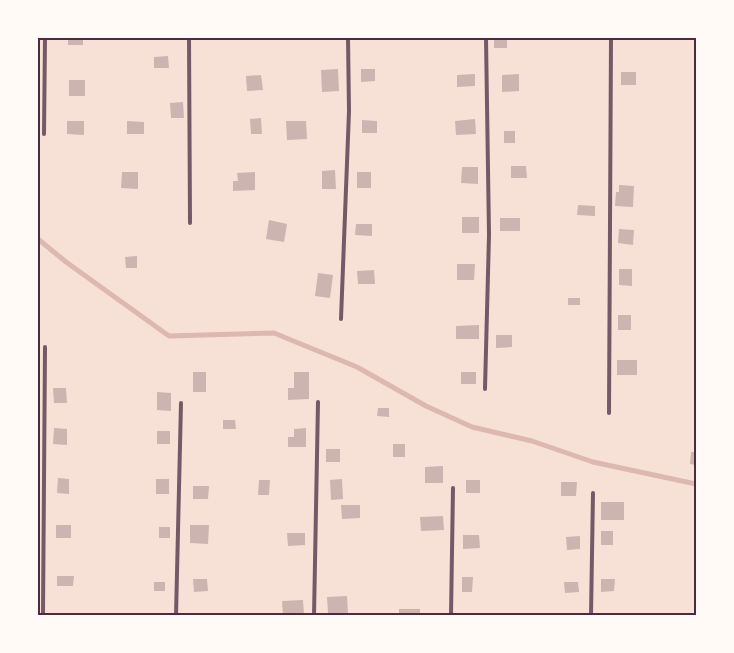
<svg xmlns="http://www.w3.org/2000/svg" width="734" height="653" font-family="Helvetica,sans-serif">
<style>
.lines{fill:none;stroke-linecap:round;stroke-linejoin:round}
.stream{stroke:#dcb8b0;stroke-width:5}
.building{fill:#ccb4b1}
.service{stroke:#755966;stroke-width:4}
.neatline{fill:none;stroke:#4a2c40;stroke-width:2}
</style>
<rect width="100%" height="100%" fill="#f7e1d7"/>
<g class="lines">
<path class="stream" d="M38,239L66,262L169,336L274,333L357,367L426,406L472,427L532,441L593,462L696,484"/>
</g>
<g class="building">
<rect x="68" y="38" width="15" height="7"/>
<rect x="494" y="38" width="13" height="10"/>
<path d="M168,56L169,68H154V57Z"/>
<path d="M338,69L339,91L322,92L321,70Z"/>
<path d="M361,69H375V81L361,82Z"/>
<rect x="621" y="72" width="15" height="13"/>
<path d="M475,74V86L457,87V75Z"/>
<path d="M519,74V91L502,92V75Z"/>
<path d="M261,75L263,90L247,91L246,76Z"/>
<rect x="69" y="80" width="16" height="16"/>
<path d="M183,102L184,118H171L170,103Z"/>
<path d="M261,118L262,134H251L250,119Z"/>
<path d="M475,119L476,134L456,135L455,121Z"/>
<path d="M362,120L377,121V133H362Z"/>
<path d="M67,121H84V135L67,134Z"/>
<path d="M127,121L144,122V134H127Z"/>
<path d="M286,121H306L307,139L287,140Z"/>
<rect x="504" y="131" width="11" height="12"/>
<path d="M511,166H526L527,178H511Z"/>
<path d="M462,167H478V184L461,183Z"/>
<path d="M335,170L336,189H322V171Z"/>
<path d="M122,172H138V189L121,188Z"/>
<path d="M255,172V190L233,191V181H238L237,173Z"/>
<rect x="357" y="172" width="14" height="16"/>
<path d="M619,185L634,186L633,207L615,206L616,192H619Z"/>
<path d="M578,205L595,206V216L577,215Z"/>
<rect x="462" y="217" width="17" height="16"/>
<rect x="500" y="218" width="20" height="13"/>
<path d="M269,220L287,224L284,242L266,239Z"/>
<path d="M356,224H372V236L355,235Z"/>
<path d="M619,229L634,230L633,245L618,243Z"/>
<path d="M137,256V268H126L125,257Z"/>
<path d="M457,264H475L474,280H457Z"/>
<path d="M619,269H632V286L619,285Z"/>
<path d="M374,270L375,284H358L357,271Z"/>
<path d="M318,273L333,275L330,298L315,296Z"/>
<rect x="568" y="298" width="12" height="7"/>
<rect x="618" y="315" width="13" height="15"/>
<path d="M479,325V339H456V326Z"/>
<path d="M496,335H512V347L496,348Z"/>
<rect x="617" y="360" width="20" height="15"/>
<rect x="193" y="372" width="13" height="20"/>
<path d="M294,372H309V399L288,400V388H294Z"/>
<rect x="461" y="372" width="15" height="12"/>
<path d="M53,388H66L67,403H54Z"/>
<path d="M157,392L171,393V411L157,410Z"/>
<path d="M378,408H389V417L377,416Z"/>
<path d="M223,420H235L236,429H223Z"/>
<path d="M54,428L67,429V445L53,444Z"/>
<path d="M306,428V447H288V437H294V429Z"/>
<rect x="157" y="431" width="13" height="13"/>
<rect x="393" y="444" width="12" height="13"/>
<rect x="326" y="449" width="14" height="13"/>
<path d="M691,452H696V465L690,464Z"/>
<path d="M443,466V483H425V467Z"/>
<path d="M58,478L69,479V494L57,493Z"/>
<rect x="156" y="479" width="13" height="15"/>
<path d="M342,479L343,499L331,500L330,480Z"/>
<path d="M259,480H270L269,495H258Z"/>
<rect x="466" y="480" width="14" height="13"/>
<path d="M561,482H577L576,496H561Z"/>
<path d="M193,486H209L208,499H193Z"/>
<rect x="601" y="502" width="23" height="18"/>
<path d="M341,505H360V518L342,519Z"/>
<path d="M443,516L444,530L421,531L420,517Z"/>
<rect x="56" y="525" width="15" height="13"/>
<path d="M190,525H209L208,544L190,543Z"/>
<rect x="159" y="527" width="11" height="11"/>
<rect x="601" y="531" width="12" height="14"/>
<path d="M287,533H305V545L288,546Z"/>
<path d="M463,535H479L480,548L463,549Z"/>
<path d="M580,536V549L567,550L566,537Z"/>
<path d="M57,576H74L73,586H57Z"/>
<path d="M462,577H473L472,592H462Z"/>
<path d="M193,579H207L208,591L194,592Z"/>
<path d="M601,579H615L614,591L601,592Z"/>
<rect x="154" y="582" width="11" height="9"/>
<path d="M564,582H578L579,592L565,593Z"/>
<path d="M347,596L348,613H328L327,597Z"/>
<path d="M303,600L304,615L283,616L282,601Z"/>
<rect x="399" y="609" width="21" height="7"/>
</g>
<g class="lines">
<g class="service">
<path d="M189,38L190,223"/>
<path d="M44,134L45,38"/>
<path d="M341,319L349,111L348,38"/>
<path d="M485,389L489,235L486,38"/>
<path d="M609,413L611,38"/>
<path d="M43,616L45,347"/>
<path d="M176,616L181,403"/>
<path d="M314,616L318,402"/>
<path d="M451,616L453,488"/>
<path d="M591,616L593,493"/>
</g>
</g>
<rect width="734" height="653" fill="none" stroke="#fffaf5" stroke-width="78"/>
<rect x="39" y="39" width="656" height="575" class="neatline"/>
</svg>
